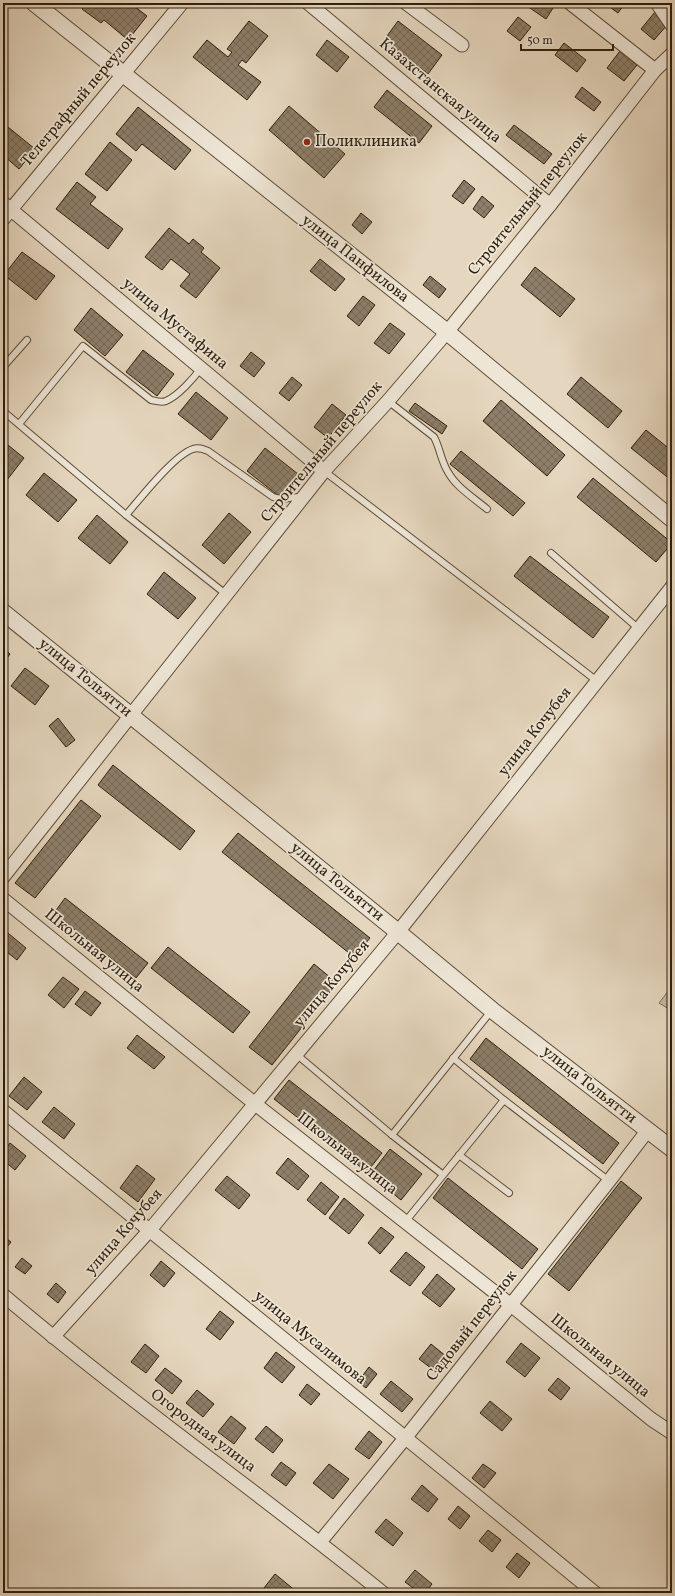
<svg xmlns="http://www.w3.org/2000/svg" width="675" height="1596" font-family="Vollkorn,serif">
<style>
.cemetery{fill:url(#cemetery-stones);stroke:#7a6c56}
.building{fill:url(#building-cross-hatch);stroke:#2e1f0c}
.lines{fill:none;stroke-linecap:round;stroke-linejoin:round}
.service-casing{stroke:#5c4d39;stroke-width:8}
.minor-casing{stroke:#5c4d39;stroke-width:15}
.tertiary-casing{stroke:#5c4d39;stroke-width:18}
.service{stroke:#eee5d5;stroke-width:6}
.minor{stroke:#eee5d5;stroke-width:13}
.tertiary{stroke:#eee5d5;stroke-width:16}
.poi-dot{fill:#8f2418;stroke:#eee5d5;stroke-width:1.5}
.labels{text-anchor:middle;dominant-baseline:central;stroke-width:3.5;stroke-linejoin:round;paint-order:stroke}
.street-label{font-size:16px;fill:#2e1f0c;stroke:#eee5d5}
.poi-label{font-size:16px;fill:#2e1f0c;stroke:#eee5d5;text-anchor:start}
</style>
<defs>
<pattern id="cemetery-stones" width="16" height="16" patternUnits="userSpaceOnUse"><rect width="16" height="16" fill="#c6b8a1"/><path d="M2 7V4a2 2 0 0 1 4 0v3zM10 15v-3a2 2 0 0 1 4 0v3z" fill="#aa9e89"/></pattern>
<pattern id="building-cross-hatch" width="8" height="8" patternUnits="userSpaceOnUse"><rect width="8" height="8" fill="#8d7f69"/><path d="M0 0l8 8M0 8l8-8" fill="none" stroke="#746755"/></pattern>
</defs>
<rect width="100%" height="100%" fill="#e5d7bf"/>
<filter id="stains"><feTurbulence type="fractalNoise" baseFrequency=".005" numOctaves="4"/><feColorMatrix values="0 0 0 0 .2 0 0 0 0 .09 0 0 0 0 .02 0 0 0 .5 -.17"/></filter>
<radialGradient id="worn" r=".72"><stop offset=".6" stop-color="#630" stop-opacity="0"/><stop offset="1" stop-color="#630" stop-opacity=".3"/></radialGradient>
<path class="cemetery" d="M672,986V1011L659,1003Z"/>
<g class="building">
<path d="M83,3H130L147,16L128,40L104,20L101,23L82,9L85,5Z"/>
<path d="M529,3H553L555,5L546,19L527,6Z"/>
<path d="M608,3H625L618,13L607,5Z"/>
<path d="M655,12L668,24L654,40L641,29Z"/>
<path d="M518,17L531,27L520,41L507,31Z"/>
<path d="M249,21L268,36L246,63L242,60L238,65L261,82L247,100L193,57L207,40L228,57L232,52L227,49Z"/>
<path d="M398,21L442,55L428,74L384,40Z"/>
<path d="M327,40L349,57L337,72L316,55Z"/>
<path d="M564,43L586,60L577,72L555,55Z"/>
<path d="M620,51L637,65L624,81L607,68Z"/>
<path d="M582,87L601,102L594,111L575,97Z"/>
<path d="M387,90L432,126L419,143L374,107Z"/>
<path d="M289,106L345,154L324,178L269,130Z"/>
<path d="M138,107L191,150L175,170L142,144L136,151L116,134Z"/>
<path d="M3,123L35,149L19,169L3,155Z"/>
<path d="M514,125L552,154L544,164L506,135Z"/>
<path d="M110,142L132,160L107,191L85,174Z"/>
<path d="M464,180L475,189L463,204L452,196Z"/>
<path d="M77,182L96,197L90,204L123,229L108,249L56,209Z"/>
<path d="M482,196L494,206L484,218L473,209Z"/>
<path d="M361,213L372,222L362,234L352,225Z"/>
<path d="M169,228L189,244L193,239L204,248L201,252L220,268L196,298L180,286L190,274L171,259L162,270L145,257Z"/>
<path d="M22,252L55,276L36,300L4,275Z"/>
<path d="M320,259L345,279L335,291L310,271Z"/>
<path d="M535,267L575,299L560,317L521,285Z"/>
<path d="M430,276L446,289L439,298L423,285Z"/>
<path d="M363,296L375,305L359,326L347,316Z"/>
<path d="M91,308L123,335L105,356L74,330Z"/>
<path d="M390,323L405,334L389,354L374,343Z"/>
<path d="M143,350L174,374L157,396L126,372Z"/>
<path d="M251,352L265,363L254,377L240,366Z"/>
<path d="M292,377L302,385L289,401L279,393Z"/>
<path d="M581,377L622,411L608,428L567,394Z"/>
<path d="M196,392L228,418L211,440L178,414Z"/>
<path d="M501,400L565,455L547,476L483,421Z"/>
<path d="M415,403L447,426L442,434L409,411Z"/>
<path d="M332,404L346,415L328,438L314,427Z"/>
<path d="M646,430L672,451L671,480L631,448Z"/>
<path d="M3,441L24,458L7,480L3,477Z"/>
<path d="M265,448L298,474L280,497L247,471Z"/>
<path d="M461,451L525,503L513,516L450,464Z"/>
<path d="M44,473L77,500L58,522L26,495Z"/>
<path d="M593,478L672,543L656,562L577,497Z"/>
<path d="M229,513L251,532L224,564L202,545Z"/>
<path d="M97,515L128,542L110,564L78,538Z"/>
<path d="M530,556L609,617L593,638L514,576Z"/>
<path d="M164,572L196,598L178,619L147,594Z"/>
<path d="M3,648L10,654L3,664Z"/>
<path d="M25,668L49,686L35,705L11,686Z"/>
<path d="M58,718L75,740L66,747L49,726Z"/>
<path d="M113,765L195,831L180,850L98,785Z"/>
<path d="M81,800L101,816L35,898L15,883Z"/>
<path d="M238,833L370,938L354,957L222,852Z"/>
<path d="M65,898L148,963L136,978L54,913Z"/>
<path d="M3,929L26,948L17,960L3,949Z"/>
<path d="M168,947L250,1012L233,1033L151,968Z"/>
<path d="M314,964L337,983L272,1065L249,1047Z"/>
<path d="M63,977L79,989L64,1008L48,995Z"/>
<path d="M85,991L101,1003L91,1016L75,1004Z"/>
<path d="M137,1035L165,1057L154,1069L127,1048Z"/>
<path d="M486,1038L619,1143L603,1164L470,1059Z"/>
<path d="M24,1077L42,1092L27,1110L9,1096Z"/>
<path d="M289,1080L382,1153L367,1172L274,1099Z"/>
<path d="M54,1107L75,1124L64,1139L42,1122Z"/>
<path d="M10,1143L26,1156L15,1170L3,1160V1153Z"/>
<path d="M390,1149L422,1174L401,1200L370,1175Z"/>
<path d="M288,1158L309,1176L298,1190L276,1173Z"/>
<path d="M137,1165L155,1179L138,1202L120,1188Z"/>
<path d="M227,1176L250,1195L239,1209L215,1190Z"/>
<path d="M448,1178L538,1249L522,1269L433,1198Z"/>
<path d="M621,1181L642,1198L569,1291L548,1274Z"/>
<path d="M321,1182L339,1197L325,1215L307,1200Z"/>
<path d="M344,1198L364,1215L349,1234L329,1218Z"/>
<path d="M381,1227L394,1237L380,1254L368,1243Z"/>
<path d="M3,1236L11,1242L3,1252Z"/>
<path d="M406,1252L425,1267L410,1286L390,1271Z"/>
<path d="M22,1258L32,1266L25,1274L15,1267Z"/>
<path d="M161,1261L175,1273L164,1287L150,1275Z"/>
<path d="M437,1274L455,1289L440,1307L422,1293Z"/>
<path d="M56,1283L66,1292L58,1303L47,1294Z"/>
<path d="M220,1311L234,1322L220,1340L206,1329Z"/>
<path d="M521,1343L540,1358L525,1377L506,1362Z"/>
<path d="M145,1344L159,1356L146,1373L131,1362Z"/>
<path d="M431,1344L447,1357L436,1372L419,1359Z"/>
<path d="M276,1352L295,1367L282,1383L264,1368Z"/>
<path d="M369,1367L377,1374L366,1388L358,1382Z"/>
<path d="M165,1368L182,1381L172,1394L155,1380Z"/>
<path d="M558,1378L570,1388L561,1400L548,1390Z"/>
<path d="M391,1381L413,1399L402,1412L380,1394Z"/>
<path d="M307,1384L320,1394L311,1405L299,1395Z"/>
<path d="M197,1390L214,1404L203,1417L186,1403Z"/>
<path d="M490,1401L512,1419L502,1431L480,1413Z"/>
<path d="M231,1416L246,1428L234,1444L218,1432Z"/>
<path d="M266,1426L283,1440L273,1453L255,1439Z"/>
<path d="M369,1431L382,1442L369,1459L355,1449Z"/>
<path d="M281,1462L296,1473L286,1486L271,1475Z"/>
<path d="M329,1464L349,1479L333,1499L313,1483Z"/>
<path d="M483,1464L496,1473L484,1488L472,1478Z"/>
<path d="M422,1485L438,1499L428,1512L411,1499Z"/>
<path d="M458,1506L470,1516L460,1529L448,1519Z"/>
<path d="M386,1519L403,1533L393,1546L375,1532Z"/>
<path d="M488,1530L501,1540L492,1552L479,1541Z"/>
<path d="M517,1553L530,1563L519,1578L506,1567Z"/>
<path d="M415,1570L432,1584L425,1593H420L405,1582Z"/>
<path d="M275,1574L297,1592L296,1593H260Z"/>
</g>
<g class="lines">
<defs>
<g id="service">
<path d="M3,367L27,340"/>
<path d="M388,401L434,437C440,448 441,461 448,472C456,487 474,498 487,509"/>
<path d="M3,411L126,515L227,595"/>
<path d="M19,424L83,346L151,400C156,401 161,403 166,401C178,396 194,378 201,368"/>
<path d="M324,471L597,681"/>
<path d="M126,515C140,499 174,455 193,449C198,447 203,449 208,451L273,497C285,502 291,495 302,498"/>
<path d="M551,553L639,629"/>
<path d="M296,1054L392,1135L442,1174"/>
<path d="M453,1058L504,1100L609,1181"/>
<path d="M392,1135L492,1010"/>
<path d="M459,1155L509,1193"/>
<path d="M405,1222L504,1100"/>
</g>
<g id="minor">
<path d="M308,3L550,205"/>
<path d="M406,3L462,45"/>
<path d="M570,3L655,70"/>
<path d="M657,3L672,25"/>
<path d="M3,203L324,471"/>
<path d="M3,219L182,3"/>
<path d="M3,877L324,471L388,401L447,332L550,205L655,70L672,54"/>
<path d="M3,899L254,1103L511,1305L651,1419L672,1433"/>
<path d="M3,1111C200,1272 399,1431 595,1593"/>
<path d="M3,1295C126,1399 258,1492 383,1593"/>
<path d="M53,1337L149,1231L398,932L672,587"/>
<path d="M320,1542L406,1437L609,1181L648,1130"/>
</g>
<g id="tertiary">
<path d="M34,3L447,332L672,519"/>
<path d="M3,612L398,932L492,1010L672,1149"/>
</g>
</defs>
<use href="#service" class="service-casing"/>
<use href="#minor" class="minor-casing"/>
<use href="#tertiary" class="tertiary-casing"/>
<use href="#service" class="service"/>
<use href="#minor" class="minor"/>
<use href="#tertiary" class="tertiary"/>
</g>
<circle class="poi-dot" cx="307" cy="142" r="4"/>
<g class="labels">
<g class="street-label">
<text transform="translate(440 91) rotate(40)">Казахстанская улица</text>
<text transform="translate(79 100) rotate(-50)">Телеграфный переулок</text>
<text transform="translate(528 204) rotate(-51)">Строительный переулок</text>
<text transform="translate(355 259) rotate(38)">улица Панфилова</text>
<text transform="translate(175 324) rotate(40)">улица Мустафина</text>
<text transform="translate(322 452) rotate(-50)">Строительный переулок</text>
<text transform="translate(85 678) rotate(39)">улица Тольятти</text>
<text transform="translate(535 732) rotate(-52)">улица Кочубея</text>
<text transform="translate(337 882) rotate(39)">улица Тольятти</text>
<text transform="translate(94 951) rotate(39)">Школьная улица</text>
<text transform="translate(332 984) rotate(-50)">улица Кочубея</text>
<text transform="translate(589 1085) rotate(38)">улица Тольятти</text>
<text transform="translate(347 1154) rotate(38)">Школьная улица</text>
<text transform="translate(124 1232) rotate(-49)">улица Кочубея</text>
<text transform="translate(472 1326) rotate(-52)">Садовый переулок</text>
<text transform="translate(310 1338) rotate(39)">улица Мусалимова</text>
<text transform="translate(600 1356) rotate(39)">Школьная улица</text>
<text transform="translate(203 1431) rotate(37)">Огородная улица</text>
</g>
<g class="poi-label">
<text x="315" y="142">Поликлиника</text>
</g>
</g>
<rect width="675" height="1596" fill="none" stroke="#e5d7bf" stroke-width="16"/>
<rect x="4" y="4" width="667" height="1588" fill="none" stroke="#2e1f0c" stroke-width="2"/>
<rect x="8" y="8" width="659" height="1580" fill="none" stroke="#2e1f0c"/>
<path d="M521 44v6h92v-6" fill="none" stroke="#2e1f0c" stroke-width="2"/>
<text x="527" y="44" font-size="12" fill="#2e1f0c" stroke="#eee5d5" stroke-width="3" paint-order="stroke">50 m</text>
<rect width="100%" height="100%" filter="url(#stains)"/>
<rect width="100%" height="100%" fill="url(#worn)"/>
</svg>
